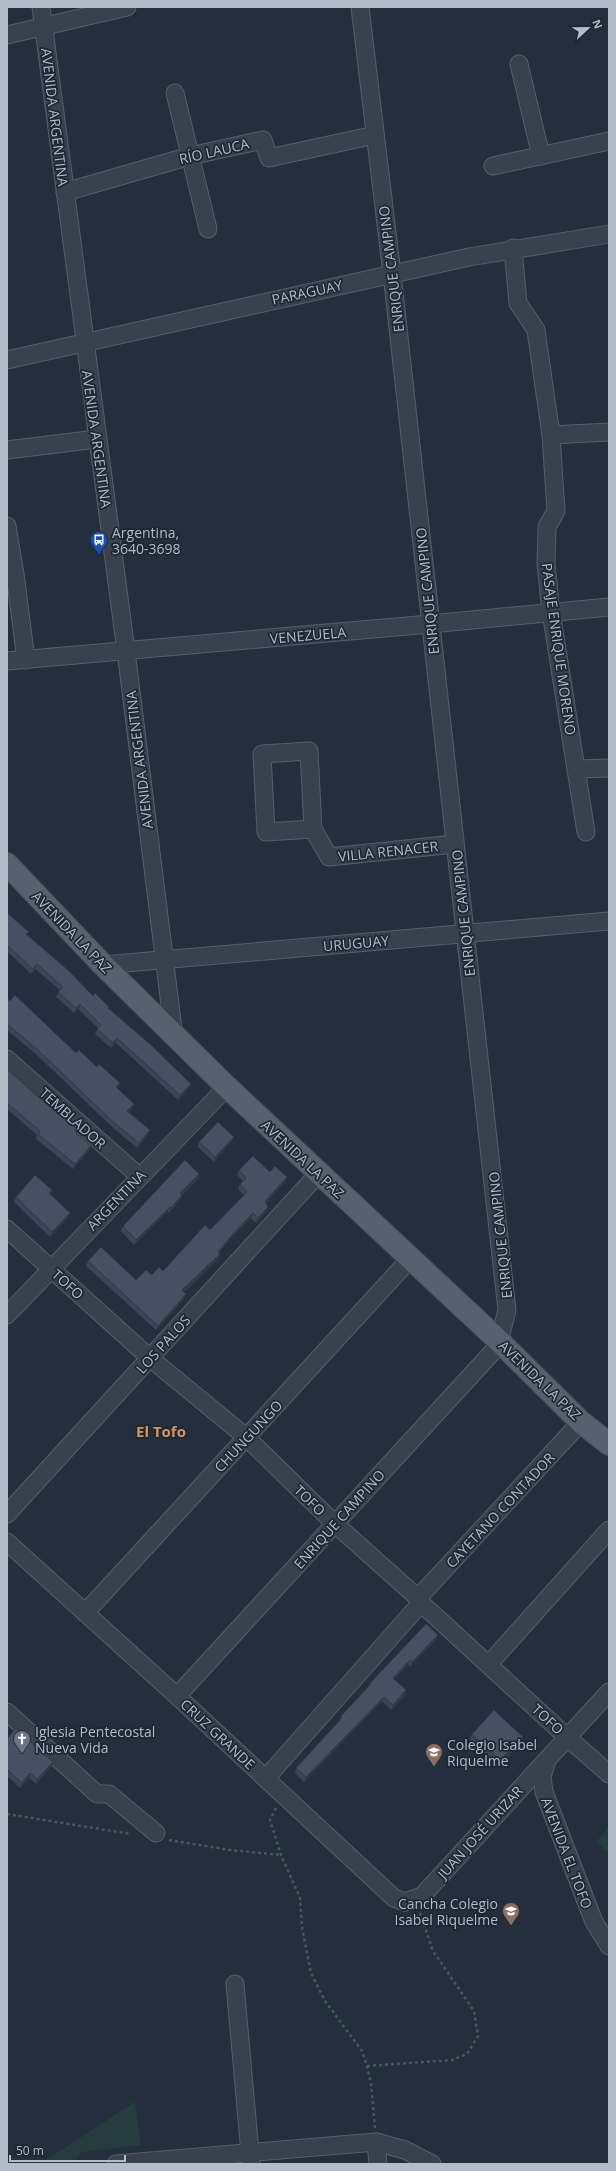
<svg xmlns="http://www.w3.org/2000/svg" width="616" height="2171" font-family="'Open Sans',sans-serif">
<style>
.green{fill:#263c3f}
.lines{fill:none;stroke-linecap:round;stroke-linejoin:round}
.minor-casing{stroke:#565f6c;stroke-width:19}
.major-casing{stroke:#414a57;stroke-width:24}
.path{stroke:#44595c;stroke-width:2.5;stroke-dasharray:3 3;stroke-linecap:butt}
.minor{stroke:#38414e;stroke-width:17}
.major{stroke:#56606e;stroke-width:22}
.wall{fill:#3b4654}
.shaded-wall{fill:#303945}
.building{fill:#455162;stroke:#303945}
.labels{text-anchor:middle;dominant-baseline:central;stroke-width:3.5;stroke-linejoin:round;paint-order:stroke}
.street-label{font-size:14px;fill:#b4bcc9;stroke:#1d2633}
.poi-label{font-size:14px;fill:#b4bcc9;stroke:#1d2633;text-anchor:start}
.neighbourhood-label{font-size:15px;font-weight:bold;fill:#d59563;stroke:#1d2633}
</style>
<rect width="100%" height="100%" fill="#242f3e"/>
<g class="green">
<path d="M609,1827V1853L596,1842Z"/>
<path d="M135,2102L141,2145L82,2152L73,2163L40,2164Z"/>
</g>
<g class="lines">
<defs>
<g id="minor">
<path d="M41,7L126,651L174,1037"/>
<path d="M7,35L127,7"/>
<path d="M519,64L541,156"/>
<path d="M175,93L208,229"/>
<path d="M493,166L609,141"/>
<path d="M65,192L190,156L263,140L269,158L375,135"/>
<path d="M513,248L518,303L536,330L551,435L556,511L547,527L546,564L551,612L586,832"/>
<path d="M7,360L469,257L609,234"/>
<path d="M551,435L609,432"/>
<path d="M7,450L97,439"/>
<path d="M7,526L15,574L26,660"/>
<path d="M7,661L430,624L609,607"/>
<path d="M577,769L609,768"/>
<path d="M313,829L266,832L262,754L309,751L313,829L329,857L455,844"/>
<path d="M103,965L609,921"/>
<path d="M7,1059L139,1176"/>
<path d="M7,1229L150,1358L246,1437L335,1524L418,1598L421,1603L568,1738L609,1774"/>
<path d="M7,1315L227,1087"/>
<path d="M7,1514L319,1173"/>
<path d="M7,1542L177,1696L394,1898L405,1902L422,1896L609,1692"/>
<path d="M418,1598L581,1422"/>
<path d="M85,1613L410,1259"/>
<path d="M489,1664L609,1530"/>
<path d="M177,1696L498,1346L507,1310L392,274L360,7"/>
<path d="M7,1712L97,1794H109L156,1833"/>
<path d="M547,1761L542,1776L544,1792L594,1922L609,1946"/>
<path d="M266,1778L421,1603"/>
<path d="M235,1984L251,2164"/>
<path d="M376,2142L378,2164"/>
<path d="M116,2164L376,2142L405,2150L432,2164"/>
</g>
<path id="major" d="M7,864L103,965L227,1087L498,1340L581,1422L609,1444"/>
</defs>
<use href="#minor" class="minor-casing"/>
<use href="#major" class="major-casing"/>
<g class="path">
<path d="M276,1808L270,1820L281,1855L300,1898L302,1927L311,1973L325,2001L362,2051L367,2066L371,2084L375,2128"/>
<path d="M7,1814L131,1834"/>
<path d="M169,1840L230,1850L281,1855"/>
<path d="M367,2066L452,2060L467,2054L478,2036L474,2011L433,1951L420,1913"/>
</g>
<use href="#minor" class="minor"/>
<use href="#major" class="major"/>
</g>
<g class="wall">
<path d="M7,913L27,935L93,996L108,1008L191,1084L189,1088L178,1100L116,1043L111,1048L95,1034L98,1028L78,1009L74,1013L56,997L58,992L60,990L35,969L31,974L7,951Z"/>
<path d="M7,998L76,1053L118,1088L117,1089L134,1104L132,1109L129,1112L148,1135L137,1148L110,1125L37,1055L7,1030Z"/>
<path d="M7,1069L77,1134L89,1151L73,1169L36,1139L37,1135L7,1109Z"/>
<path d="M234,1137L232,1141L214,1162L198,1147L199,1142Z"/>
<path d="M239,1170L270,1172L285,1182L266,1203L267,1211L256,1223L251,1218L230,1239L219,1253L220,1254L218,1259L184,1292V1299L156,1330L86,1266L88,1261L136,1280L163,1271L210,1230L244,1195L238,1189L240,1184L243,1181L237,1175Z"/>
<path d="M199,1174L198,1179L182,1195L180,1200L169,1213L168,1211L134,1245L121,1231L123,1226Z"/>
<path d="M52,1190L50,1194L70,1213L68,1218L50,1237L14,1202L16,1197Z"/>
<path d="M438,1635L436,1640L410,1667L408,1665L394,1679L406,1690L405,1695L391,1710L382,1701L304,1782L295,1773L296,1768L339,1721L341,1716L368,1687L370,1683Z"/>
<path d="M472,1734L520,1744L498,1767L469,1741Z"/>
<path d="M7,1739L51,1767L36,1784L29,1778L20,1788L7,1776Z"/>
</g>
<g class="shaded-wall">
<path d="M37,964L35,969L31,974L33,969Z"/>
<path d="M80,1004L78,1009L74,1013L76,1008Z"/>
<path d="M117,1038L116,1043L111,1048L113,1043Z"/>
<path d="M191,1084L189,1088L178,1100L180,1095Z"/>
<path d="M134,1104L132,1109L126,1116L127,1111Z"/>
<path d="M150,1130L148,1135L137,1148L139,1143Z"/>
<path d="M234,1137L232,1141L214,1162L215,1157Z"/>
<path d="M91,1146L89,1151L73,1169L75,1164Z"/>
<path d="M199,1174L198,1179L179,1198L180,1193Z"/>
<path d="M287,1177L285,1182L263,1206L265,1201Z"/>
<path d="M182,1195L180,1200L169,1213L171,1208Z"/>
<path d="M170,1207L168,1211L134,1245L136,1240Z"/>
<path d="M268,1207L267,1211L256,1223L258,1218Z"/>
<path d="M70,1213L68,1218L50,1237L52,1232Z"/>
<path d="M253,1213L251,1218L230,1239L216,1257L218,1252L232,1235Z"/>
<path d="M220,1254L218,1259L180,1295L182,1290Z"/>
<path d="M186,1294L184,1299L156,1330L158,1326Z"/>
<path d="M438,1635L436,1640L410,1667L412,1662Z"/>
<path d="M410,1660L408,1665L391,1683L393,1678Z"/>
<path d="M406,1690L405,1695L391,1710L393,1705Z"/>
<path d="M384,1697L382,1701L304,1782L306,1777Z"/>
<path d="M523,1737L520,1744L498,1767L500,1760Z"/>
<path d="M53,1762L51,1767L36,1784L37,1779Z"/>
<path d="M30,1773L29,1778L20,1788L22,1783Z"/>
</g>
<g class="building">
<path d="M7,913L29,932L26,934L69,971L93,996L95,993L109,1007L108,1008L151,1045L191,1084L180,1095L117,1038L113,1043L97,1029L101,1025L80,1004L76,1008L58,992L63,987L37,964L33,969L7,945Z"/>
<path d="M15,995L76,1053L79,1050L97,1067L99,1064L120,1083L116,1087L134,1104L127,1111L150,1130L139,1143L111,1120L38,1050L7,1024V998L10,1001Z"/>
<path d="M7,1069L37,1096L78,1129L76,1133L91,1146L75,1164L38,1134L40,1131L7,1103Z"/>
<path d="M218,1122L234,1137L215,1157L199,1142Z"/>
<path d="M253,1156L270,1172L275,1166L287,1177L265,1201L268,1207L258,1218L253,1213L232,1235L218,1252L220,1254L182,1290L186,1294L158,1326L88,1261L101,1247L136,1280L146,1270L152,1275L159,1267L163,1271L205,1225L210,1230L247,1192L240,1184L246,1178L239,1170Z"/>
<path d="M185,1160L199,1174L180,1193L182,1195L171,1208L170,1207L136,1240L123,1226Z"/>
<path d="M35,1175L52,1190L49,1193L70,1213L52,1232L16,1197Z"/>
<path d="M426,1624L438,1635L412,1662L410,1660L393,1678L406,1690L393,1705L384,1697L306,1777L296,1768L342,1718L341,1716L371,1684L370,1683Z"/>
<path d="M494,1710L523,1737L500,1760L472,1734Z"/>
<path d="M16,1728L53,1762L37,1779L30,1773L22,1783L7,1769V1739Z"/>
</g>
<defs>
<symbol id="bus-pin" viewBox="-11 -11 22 30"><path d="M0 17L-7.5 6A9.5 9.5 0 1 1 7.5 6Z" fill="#1a4fb4" stroke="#1d2633"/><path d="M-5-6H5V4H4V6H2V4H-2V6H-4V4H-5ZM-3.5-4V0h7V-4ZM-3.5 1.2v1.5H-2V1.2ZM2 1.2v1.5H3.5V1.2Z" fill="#fff"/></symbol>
<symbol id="church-pin" viewBox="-11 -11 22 30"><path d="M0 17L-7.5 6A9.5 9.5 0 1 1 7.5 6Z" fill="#6b7280" stroke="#1d2633"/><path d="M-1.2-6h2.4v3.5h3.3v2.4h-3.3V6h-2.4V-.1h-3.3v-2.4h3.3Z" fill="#fff"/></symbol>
<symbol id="school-pin" viewBox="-11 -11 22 30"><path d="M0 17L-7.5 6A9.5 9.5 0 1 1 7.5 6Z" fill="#8d6e63" stroke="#1d2633"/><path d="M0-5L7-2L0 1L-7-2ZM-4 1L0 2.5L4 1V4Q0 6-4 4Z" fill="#fff"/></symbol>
</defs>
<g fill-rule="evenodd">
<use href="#bus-pin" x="89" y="530" width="20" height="27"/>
<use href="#church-pin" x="12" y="1729" width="20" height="27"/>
<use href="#school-pin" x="424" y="1742" width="20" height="27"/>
<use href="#school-pin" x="501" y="1901" width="20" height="27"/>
</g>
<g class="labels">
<g class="street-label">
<text transform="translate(55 117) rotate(83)">AVENIDA ARGENTINA</text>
<text transform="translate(214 151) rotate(-13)">RÍO LAUCA</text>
<text transform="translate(391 269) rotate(-97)">ENRIQUE CAMPINO</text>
<text transform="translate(307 292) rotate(-12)">PARAGUAY</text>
<text transform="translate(97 439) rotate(82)">AVENIDA ARGENTINA</text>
<text transform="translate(427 591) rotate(-96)">ENRIQUE CAMPINO</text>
<text transform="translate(308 635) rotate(-5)">VENEZUELA</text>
<text transform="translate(559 649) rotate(82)">PASAJE ENRIQUE MORENO</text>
<text transform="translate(139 760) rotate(-97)">AVENIDA ARGENTINA</text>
<text transform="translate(388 851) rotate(-6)">VILLA RENACER</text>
<text transform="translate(463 913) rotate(-96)">ENRIQUE CAMPINO</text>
<text transform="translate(72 932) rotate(46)">AVENIDA LA PAZ</text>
<text transform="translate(356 943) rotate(-5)">URUGUAY</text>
<text transform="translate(73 1118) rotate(42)">TEMBLADOR</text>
<text transform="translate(303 1159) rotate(43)">AVENIDA LA PAZ</text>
<text transform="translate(116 1200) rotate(-46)">ARGENTINA</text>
<text transform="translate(500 1235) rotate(-96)">ENRIQUE CAMPINO</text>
<text transform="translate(68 1284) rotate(42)">TOFO</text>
<text transform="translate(163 1344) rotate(-48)">LOS PALOS</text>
<text transform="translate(540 1380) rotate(44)">AVENIDA LA PAZ</text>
<text transform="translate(248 1436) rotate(-47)">CHUNGUNGO</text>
<text transform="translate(310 1500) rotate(44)">TOFO</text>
<text transform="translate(500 1510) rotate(-47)">CAYETANO CONTADOR</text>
<text transform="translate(339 1519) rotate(-48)">ENRIQUE CAMPINO</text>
<text transform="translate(548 1719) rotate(43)">TOFO</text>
<text transform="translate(218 1734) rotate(43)">CRUZ GRANDE</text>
<text transform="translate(480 1832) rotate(-48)">JUAN JOSÉ URIZAR</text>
<text transform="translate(567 1853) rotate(69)">AVENIDA EL TOFO</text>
</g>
<g class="poi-label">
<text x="112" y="532">Argentina,<tspan x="112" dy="16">3640-3698</tspan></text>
<text x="35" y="1731">Iglesia Pentecostal<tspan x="35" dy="16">Nueva Vida</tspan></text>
<text x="447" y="1744">Colegio Isabel<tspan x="447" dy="16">Riquelme</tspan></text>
<text x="498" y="1903" text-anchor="end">Cancha Colegio<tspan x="498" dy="16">Isabel Riquelme</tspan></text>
</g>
<g class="neighbourhood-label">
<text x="161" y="1431">El Tofo</text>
</g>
</g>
<rect width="616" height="2171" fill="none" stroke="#b4bcc9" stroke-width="16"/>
<g transform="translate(588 28) rotate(68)" stroke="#1d2633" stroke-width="3" paint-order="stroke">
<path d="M0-3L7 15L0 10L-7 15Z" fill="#b4bcc9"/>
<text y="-6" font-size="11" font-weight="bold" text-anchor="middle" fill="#b4bcc9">N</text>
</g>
<path d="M10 2155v6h115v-6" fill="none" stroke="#b4bcc9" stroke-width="2"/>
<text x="16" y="2155" font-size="12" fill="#b4bcc9" stroke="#1d2633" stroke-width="3" paint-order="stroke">50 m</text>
</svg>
